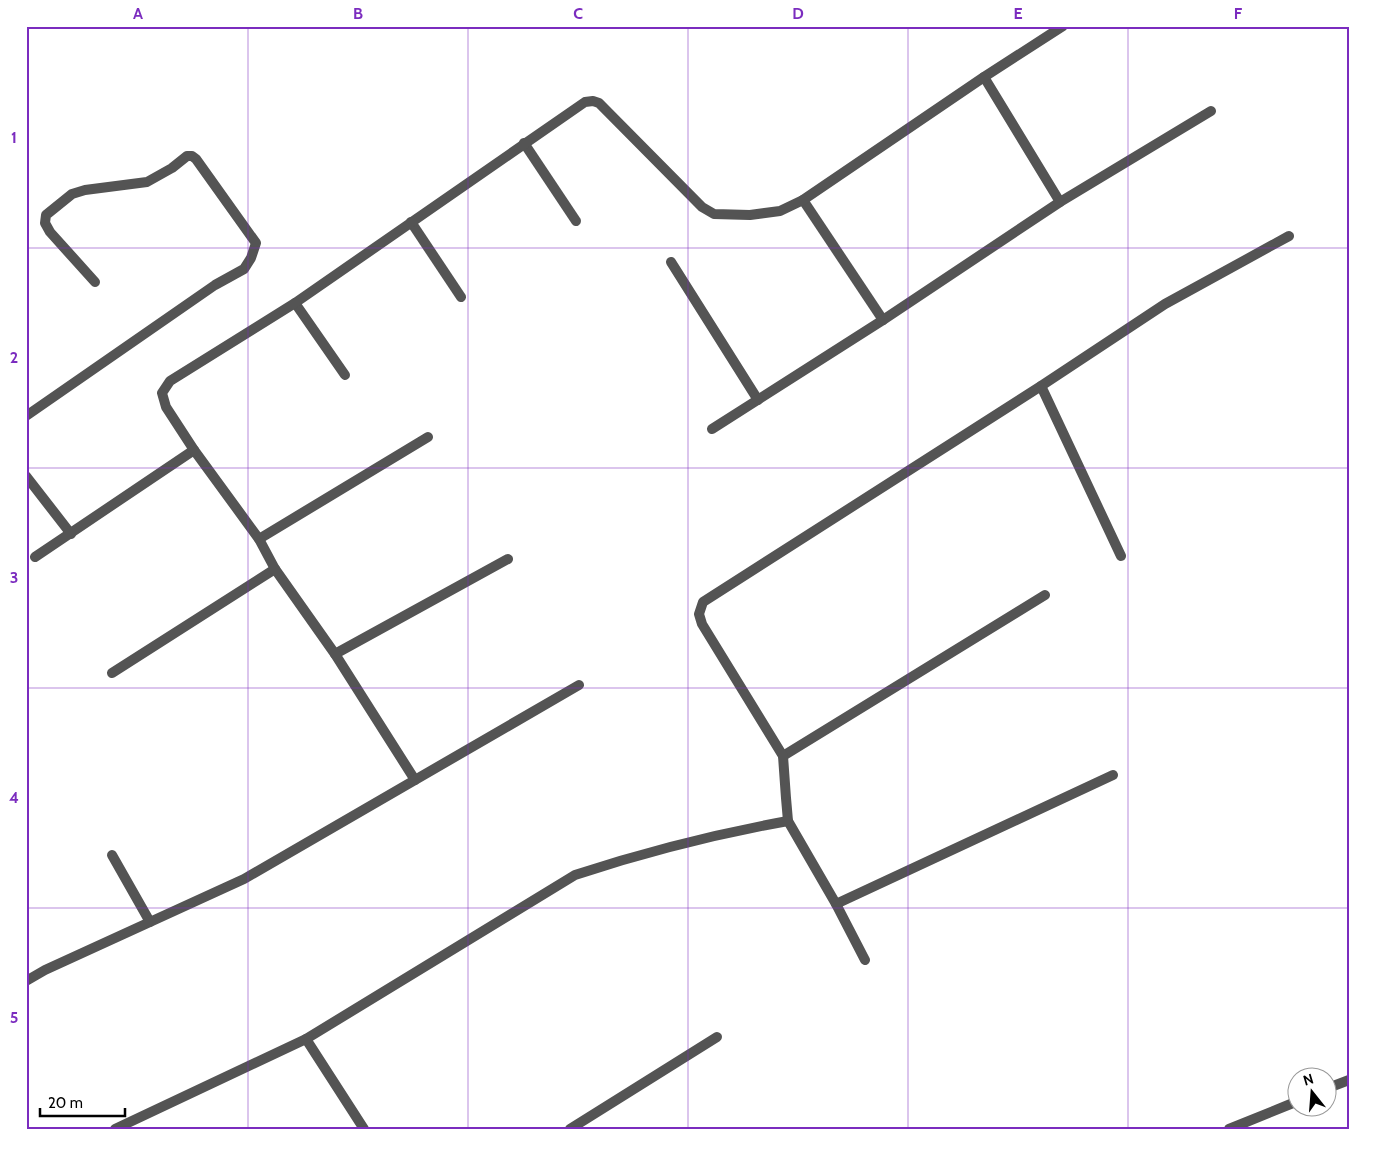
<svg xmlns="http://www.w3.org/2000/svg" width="1375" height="1155" font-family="Cabin,sans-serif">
  <rect width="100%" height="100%" fill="#fff"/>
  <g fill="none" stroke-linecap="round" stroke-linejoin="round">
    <!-- lane -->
    <path stroke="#545454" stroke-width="10" d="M26,416L215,285L244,269L251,258L256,243L196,159L192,156H187L172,168L147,182L85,190L72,194L46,215L45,223L50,232L95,282"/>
    <!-- street -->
    <g stroke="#545454" stroke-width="10">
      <path d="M984,77L1060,202"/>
      <path d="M524,143L576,221"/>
      <path d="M803,200L883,320"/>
      <path d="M411,222L461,297"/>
      <path d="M671,262L758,400"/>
      <path d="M295,303L345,375"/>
      <path d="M1041,386L1121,556"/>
      <path d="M712,429L883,320L1060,202L1211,111"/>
      <path d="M26,476L71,534"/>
      <path d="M259,539L428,437"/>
      <path d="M35,557L194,450"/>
      <path d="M335,654L508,559"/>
      <path d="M112,673L275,569"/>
      <path d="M783,756L1045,595"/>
      <path d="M415,780L335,654L275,569L259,539L194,450L166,407L162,393L170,381L295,303L585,102L593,101L599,103L702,207L714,214L750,215L780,211L803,200L984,77L1063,26"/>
      <path d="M112,855L150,922"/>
      <path d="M836,904L1113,775"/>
      <path d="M865,960L836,904L788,821L786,798L783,756L702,624L699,614L703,602L1041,386L1165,304L1289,236"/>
      <path d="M26,981L45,970L244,879L579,685"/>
      <path d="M306,1039L364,1129"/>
      <path d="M1328,1088L1349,1080"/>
      <path d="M115,1129L306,1039L575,875C645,852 716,834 788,821"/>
      <path d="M570,1129L717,1037"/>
      <path d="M1229,1129L1298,1101"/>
    </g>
  </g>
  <!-- grid -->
  <path fill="none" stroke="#7b2cbf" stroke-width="1" stroke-opacity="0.55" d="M248,26V1129M468,26V1129M688,26V1129M908,26V1129M1128,26V1129M26,248H1349M26,468H1349M26,688H1349M26,908H1349"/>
  <!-- border -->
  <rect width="1375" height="1155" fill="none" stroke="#ffffff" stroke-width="55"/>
  <!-- north arrow -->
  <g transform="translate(1312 1092) rotate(343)"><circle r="24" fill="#ffffff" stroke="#999999"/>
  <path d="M0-4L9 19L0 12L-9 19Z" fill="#000000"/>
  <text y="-8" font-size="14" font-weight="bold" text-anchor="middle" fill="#000000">N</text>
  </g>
  <!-- scale -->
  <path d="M40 1108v8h85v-8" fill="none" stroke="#000000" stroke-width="2.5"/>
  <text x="48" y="1108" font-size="15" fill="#000000" stroke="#ffffff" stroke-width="4" paint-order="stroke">20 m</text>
  <rect x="28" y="28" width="1320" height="1100" fill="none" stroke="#7b2cbf" stroke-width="2"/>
  <g font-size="16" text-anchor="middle" font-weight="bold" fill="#7b2cbf">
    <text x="138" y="19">A</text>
    <text x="358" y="19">B</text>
    <text x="578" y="19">C</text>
    <text x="798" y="19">D</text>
    <text x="1018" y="19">E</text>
    <text x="1238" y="19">F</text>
    <text x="14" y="143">1</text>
    <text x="14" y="363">2</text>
    <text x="14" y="583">3</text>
    <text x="14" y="803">4</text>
    <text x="14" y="1023">5</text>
  </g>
</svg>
